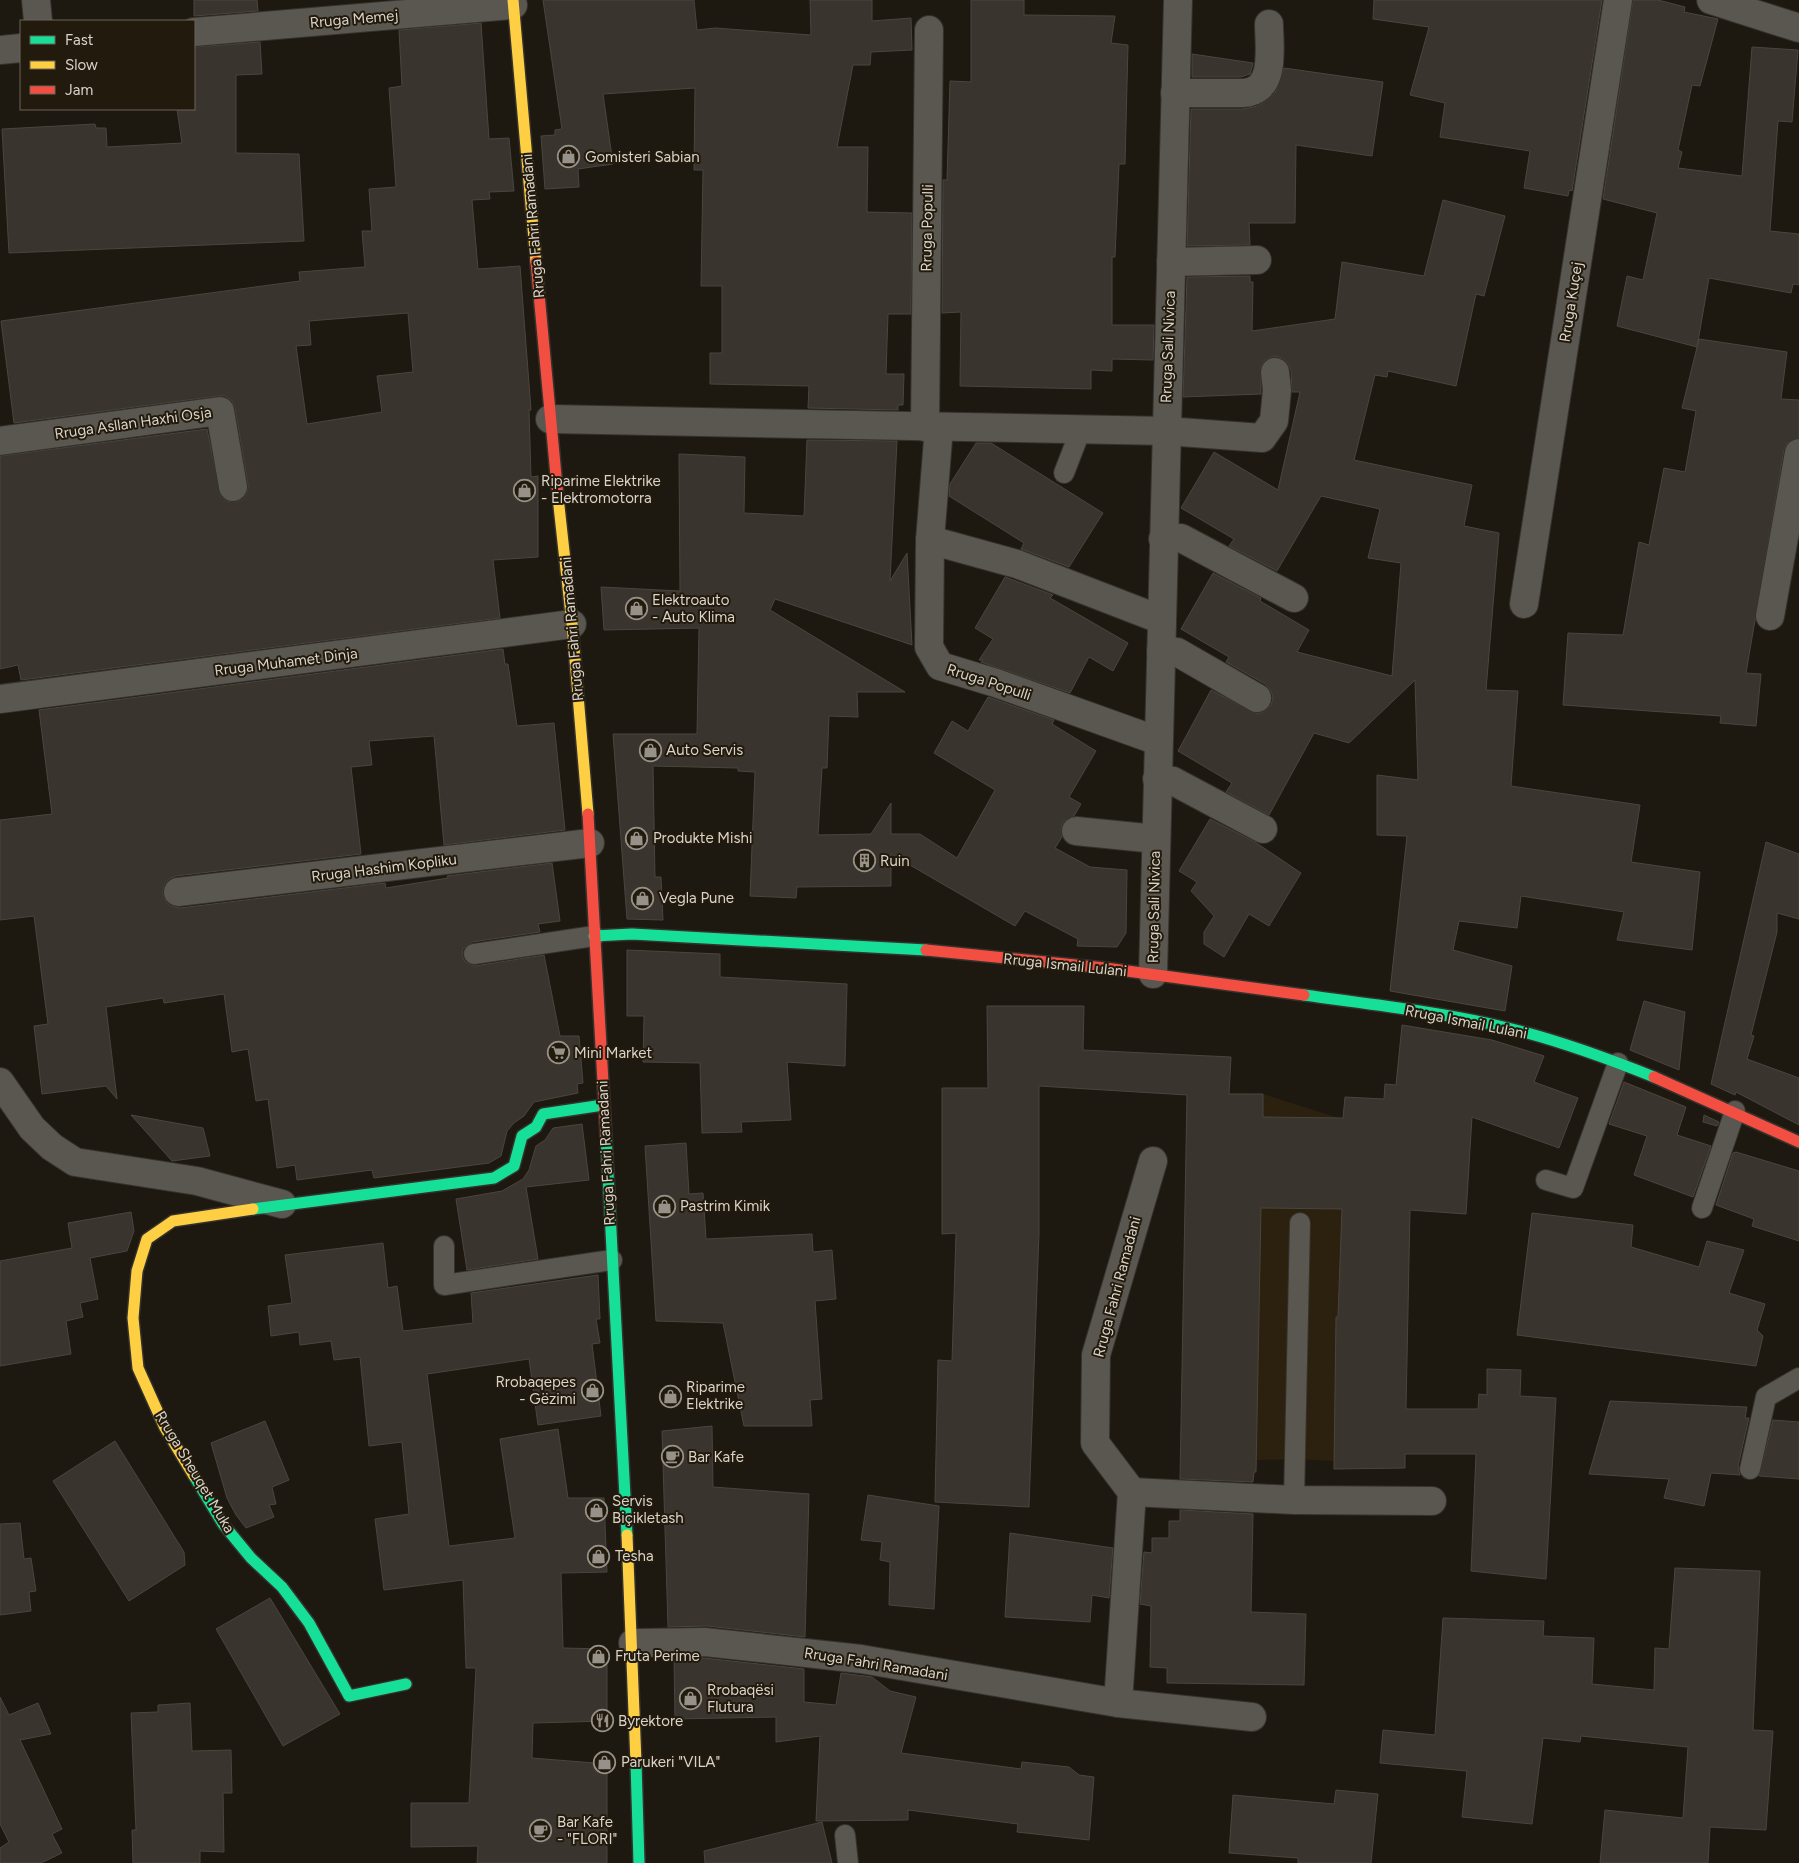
<svg xmlns="http://www.w3.org/2000/svg" width="1799" height="1863" font-family="Figtree,sans-serif">
  <rect width="100%" height="100%" fill="#1d1911"/>
  <!-- built -->
  <path fill="#2b210e" d="M1187,1093L1263,1094L1339,1118L1406,1315L1405,1468L1334,1469L1333,1461L1295,1459L1257,1460L1256,1472L1180,1470Z"/>
  <!-- building -->
  <g fill="#39352e" stroke="#4a453f" fill-rule="evenodd">
    <path d="M194,0H257L258,11L194,16Z"/>
    <path d="M543,0H694L697,30L715,28L811,35L810,0H872V21L911,18L912,50L871,52L870,65H853L837,147H868L867,212L912,213L911,314H888L886,374H904L903,405H898V410L808,408L809,386L710,384V353H722V286H701L703,170H694L695,88L603,94L613,164L578,169L579,187L545,189L541,136L555,135V130L562,129Z"/>
    <path d="M971,0H1024V15L1115,16L1111,43L1128,45L1125,164H1119L1115,257H1112V325H1154L1153,360L1112,359V371L1091,370V389L960,386L961,312L942,313L943,180H947L950,81L971,82Z"/>
    <path d="M1374,0H1602L1572,191L1569,190L1568,196L1524,188L1530,151L1440,137L1445,103L1410,95L1429,27L1373,19Z"/>
    <path d="M1633,0H1658L1685,7L1684,12L1718,19L1700,86L1692,85L1678,150L1682,152L1678,168L1742,176L1752,47L1798,50L1792,122L1778,121L1770,231L1799,234V285L1793,284L1791,293L1709,278L1697,347L1617,326L1627,276L1643,280L1657,213L1603,199Z"/>
    <path d="M481,23L489,139L509,138L514,191L489,192L490,199L472,200L478,269L520,266L531,410H529L531,477L538,476V557L493,560L500,618L21,680L18,665L0,669V456L207,429L221,497L227,501L236,502L243,499L247,493L248,485L235,408L232,401L225,396H218L14,423L1,321L300,281L299,272L365,267L362,231H372L369,189L396,187L389,88L402,86L399,30ZM408,313L413,372L377,376L382,412L307,424L296,346L311,345L309,321Z"/>
    <path d="M260,42L262,74L236,75V153L299,154L304,241L9,253L2,129L95,124L96,128H106L107,147L182,143L177,109H194V47Z"/>
    <path d="M1192,54L1253,63V64L1250,74L1241,77H1192Z"/>
    <path d="M1284,68L1383,82L1372,156L1296,145L1295,223H1249L1250,245L1187,246L1191,109H1243L1258,106L1275,93Z"/>
    <path d="M1443,200L1505,216L1484,296L1476,294L1456,386L1388,371L1387,377L1375,375L1354,460L1472,485L1464,526L1499,533L1486,690L1518,691L1511,786L1640,805L1631,862L1700,872L1692,950L1617,940L1624,912L1521,896L1517,928L1459,921L1453,950L1512,966L1505,1011L1390,991L1407,836L1377,835V775L1418,780L1415,680L1349,743L1314,733L1269,815L1226,792L1232,783L1178,751L1211,690L1257,714L1265,711L1271,705L1273,698L1271,691L1265,684L1226,662L1229,657L1181,629L1213,573L1261,598L1260,601L1309,630L1297,652L1392,676L1401,563L1368,558L1380,509L1321,496L1277,571L1229,546L1234,539L1181,508L1214,452L1278,490L1300,392H1292L1291,370L1287,362L1282,358L1274,356L1265,360L1261,366V394L1183,397L1187,277L1250,276V282H1253L1252,331L1335,319L1342,262L1424,276Z"/>
    <path d="M1699,339L1787,352L1781,399L1799,400V438L1787,443L1784,450L1746,673L1761,674L1756,726L1720,723L1721,716L1563,705L1568,633L1623,635L1639,542L1649,545L1664,468L1685,472L1696,411L1682,408Z"/>
    <path d="M807,440L897,441L890,581L907,553L912,645L775,599L770,610L905,692H857L858,717L829,716L827,768H822L818,835L871,834L891,803V834H920L957,858L995,790L934,753L952,721L968,731L988,697L1054,720L1052,724L1096,751L1069,797L1081,804L1074,816L1063,822L1061,829L1062,837L1055,848L1090,867L1127,870L1126,933L1117,947L1077,946L1078,939L1025,911L1015,926L891,854V886L797,887L796,898L750,896L755,772L738,771V768L653,766L655,877H661L663,920L627,919L613,734H697L699,628L604,630L601,587L680,591L679,454L745,457L744,513L804,516Z"/>
    <path d="M976,443H991L1103,513L1069,567L1021,549L1024,543L949,496L950,484Z"/>
    <path d="M1005,577L1053,595L1050,598L1128,643L1113,671L1089,657L1070,693L981,662L983,660H979L993,639L975,628Z"/>
    <path d="M503,649L505,664H508L517,726L554,723L565,830L444,845L434,736L369,741L372,765L351,767L361,854L176,876L169,879L164,885L163,894L166,902L171,906L180,908L385,883L386,888L448,878L447,876L552,863L560,921L538,924L540,932L472,942L463,949L462,955L465,962L475,966L544,955L560,1036H579L583,1083L577,1084L578,1093L534,1102L524,1116L514,1123L507,1131L501,1156L489,1163L374,1178L372,1170L297,1180L295,1165L277,1168L268,1099L256,1101L248,1049L232,1052L224,994L164,1003L163,998L106,1007L117,1099L106,1086L42,1094L34,1026L48,1024L34,916L0,920V820L52,814L39,710Z"/>
    <path d="M1210,819L1255,842L1301,873L1269,926L1249,914L1224,957L1204,944V932L1214,916L1191,891L1197,882L1179,871Z"/>
    <path d="M1766,842L1799,854V919L1777,913V932L1751,1035L1754,1036L1747,1059L1799,1078V1125L1736,1092L1735,1095L1711,1084Z"/>
    <path d="M627,950L720,954V977L847,984L845,1066L787,1062L791,1120L741,1122L742,1132L702,1133L700,1063L643,1062L644,1016H627Z"/>
    <path d="M1644,1001L1685,1012L1679,1070L1630,1050Z"/>
    <path d="M987,1006H1084L1083,1050L1231,1057L1229,1094H1263V1117L1343,1118L1345,1097L1384,1099L1385,1084L1396,1085L1402,1025L1492,1040L1544,1056L1534,1082L1578,1098L1559,1148L1472,1117L1466,1214L1410,1210L1406,1409H1478L1479,1394L1487,1395V1369L1521,1370L1520,1396L1556,1398L1546,1579L1471,1571L1476,1454H1405V1468L1334,1469L1336,1317H1338L1342,1209L1261,1208L1256,1472H1254L1253,1482L1180,1479L1187,1095L1039,1086V1233L1029,1507L935,1502L938,1360L952,1361L956,1233L942,1234V1088H988Z"/>
    <path d="M1624,1082L1686,1107L1677,1135L1711,1146L1693,1197L1634,1175L1647,1136L1609,1124Z"/>
    <path d="M131,1115L203,1128L210,1156L172,1161Z"/>
    <path d="M1704,1115L1719,1122L1717,1126L1703,1122Z"/>
    <path d="M582,1124L589,1180L526,1187L538,1259L467,1270L456,1199L502,1191L523,1179L529,1170L536,1146L545,1140L553,1128Z"/>
    <path d="M686,1143L689,1194L703,1193L706,1239L812,1234L813,1252L832,1250L836,1299L815,1301L822,1399L810,1400L812,1426H744L723,1323L656,1321L645,1146Z"/>
    <path d="M1736,1152L1799,1171V1241L1752,1226L1754,1219L1716,1205L1733,1153Z"/>
    <path d="M131,1212L134,1231L127,1251L90,1258L98,1299L80,1303L83,1317L66,1321L71,1354L0,1366V1261L72,1248L68,1223Z"/>
    <path d="M1532,1213L1633,1225L1631,1247L1699,1267L1707,1241L1744,1250L1729,1293L1765,1304L1757,1330L1763,1336L1756,1366L1517,1335Z"/>
    <path d="M383,1243L388,1288L397,1286L403,1331L473,1323L471,1293L598,1275L600,1319H596L600,1343L592,1344L601,1416L538,1425L529,1359L427,1374L449,1546L515,1538L500,1439L558,1429L568,1498H604L607,1572L561,1573L563,1648L607,1649V1721L533,1723L532,1758L607,1764V1863H477L478,1846L411,1847V1803H469L476,1668H466L463,1580L384,1590L375,1519L409,1514L402,1442L369,1446L360,1357L334,1360L331,1341L300,1345L299,1332L271,1336L268,1306L292,1303L285,1255Z"/>
    <path d="M1610,1401L1747,1407L1745,1418H1749L1738,1466L1740,1475L1711,1473L1704,1506L1664,1498L1669,1479L1589,1474Z"/>
    <path d="M1773,1420L1799,1422V1479L1759,1476Z"/>
    <path d="M265,1421L289,1480L272,1487L276,1504L269,1505L274,1517L246,1528L236,1515L227,1498L211,1443Z"/>
    <path d="M712,1426L713,1487L809,1494L805,1637L707,1626L668,1627L662,1431Z"/>
    <path d="M115,1441L184,1552L185,1565L129,1601L53,1481Z"/>
    <path d="M868,1495L939,1506L934,1609L889,1605L890,1562L880,1560L882,1542L861,1540Z"/>
    <path d="M1180,1510L1253,1514L1251,1612L1306,1614L1304,1685L1167,1683V1668L1150,1667L1151,1606L1140,1604L1144,1552L1152,1553V1538H1169V1521H1180Z"/>
    <path d="M20,1523L24,1559L31,1558L36,1591L29,1592L31,1611L0,1615V1524Z"/>
    <path d="M1010,1533L1113,1548L1109,1598L1092,1595L1090,1622L1005,1617Z"/>
    <path d="M1675,1568L1760,1571L1753,1730L1773,1731L1766,1830L1710,1827L1708,1863H1600L1605,1810L1683,1818L1688,1747L1581,1736L1580,1742L1543,1738L1532,1824L1462,1817L1467,1771L1380,1763L1383,1730L1435,1735L1443,1618L1544,1621L1543,1636L1594,1638L1592,1684L1654,1690L1655,1648L1669,1649Z"/>
    <path d="M270,1598L340,1714L283,1746L216,1629Z"/>
    <path d="M674,1658H704L804,1669V1702L836,1705L841,1673L872,1677L890,1691L916,1697L901,1753L1021,1769L1022,1762L1069,1767L1079,1775L1094,1777L1089,1840L1017,1832L1018,1824L908,1810V1820L816,1821L820,1736L776,1742V1717L675,1719Z"/>
    <path d="M0,1697L9,1715L38,1703L51,1734L20,1740L62,1829L52,1834L62,1853L41,1863H0V1848L9,1842L0,1824Z"/>
    <path d="M190,1703L192,1751L231,1750L232,1793H223L224,1852L200,1851V1863H133L132,1830H136L131,1713L158,1712V1705Z"/>
    <path d="M1336,1790L1378,1794L1371,1863H1298V1858L1229,1853L1233,1795L1334,1804Z"/>
    <path d="M822,1822L832,1863H705L704,1851Z"/>
  </g>
  <g fill="none" stroke-linecap="round" stroke-linejoin="round">
    <defs>
      <g id="lane">
        <path d="M1064,473L1081,429"/>
        <path d="M474,954L594,936"/>
        <path d="M1546,1180L1573,1188L1618,1063"/>
        <path d="M1702,1208L1735,1111"/>
        <path d="M444,1246V1285L612,1260"/>
        <path d="M1750,1469L1766,1397L1799,1378"/>
        <path d="M1294,1500L1300,1223"/>
        <path d="M845,1835L848,1863"/>
      </g>
      <g id="street">
        <path d="M36,0L38,21"/>
        <path d="M1711,0L1799,28"/>
        <path d="M194,32L513,5"/>
        <path d="M0,50L21,48"/>
        <path d="M1175,93H1243C1277,91 1269,48 1269,24"/>
        <path d="M1171,262L1257,260"/>
        <path d="M550,419L1166,431L1262,438L1274,421L1277,390L1275,372"/>
        <path d="M925,427L929,30"/>
        <path d="M939,427L930,540L929,647L940,666L996,683L1158,741"/>
        <path d="M0,441L220,411L233,487"/>
        <path d="M1163,539L1181,538L1294,598"/>
        <path d="M930,540L1017,564L1162,620"/>
        <path d="M1524,604L1618,0"/>
        <path d="M1770,616L1799,453"/>
        <path d="M1161,651L1177,652L1257,698"/>
        <path d="M0,699L572,624"/>
        <path d="M1157,779L1173,781L1263,829"/>
        <path d="M1076,831L1156,839"/>
        <path d="M178,892L590,843"/>
        <path d="M1153,974L1178,0"/>
        <path d="M0,1082L32,1128L52,1147L75,1162L197,1181L282,1204"/>
        <path d="M1132,1492L1095,1443L1096,1355L1153,1161"/>
        <path d="M633,1643L705,1642L861,1659L1118,1703L1252,1717"/>
        <path d="M1118,1703L1132,1492L1294,1500L1432,1501"/>
      </g>
      <g id="fast">
        <path d="M594,936L632,934L926,950"/>
        <path d="M1304,995C1368,1004 1432,1011 1495,1025C1550,1037 1602,1056 1654,1077"/>
        <path d="M606,1136L627,1535"/>
        <path d="M253,1209L494,1178L514,1166L522,1136L536,1127L543,1114L603,1105"/>
        <path d="M194,1476L223,1524L251,1558L282,1587L309,1623L349,1696L406,1684"/>
        <path d="M636,1763L639,1863"/>
      </g>
      <g id="slow">
        <path d="M513,0L536,262"/>
        <path d="M558,497L572,624L588,814"/>
        <path d="M194,1476L165,1428L138,1368L133,1318L137,1271L147,1239L173,1221L253,1209"/>
        <path d="M627,1535L636,1763"/>
      </g>
      <g id="jam">
        <path d="M536,262L558,497"/>
        <path d="M588,814L606,1136"/>
        <path d="M926,950L1105,968L1304,995"/>
        <path d="M1654,1077L1799,1142"/>
      </g>
    </defs>
    <!-- lane casing -->
    <use href="#lane" stroke="#35322d" stroke-width="22"/>
    <!-- street casing -->
    <use href="#street" stroke="#35322d" stroke-width="30"/>
    <!-- fast casing -->
    <use href="#fast" stroke="#35322d" stroke-width="14"/>
    <!-- slow casing -->
    <use href="#slow" stroke="#35322d" stroke-width="14"/>
    <!-- jam casing -->
    <use href="#jam" stroke="#35322d" stroke-width="14"/>
    <!-- lane -->
    <use href="#lane" stroke="#5a5650" stroke-width="20"/>
    <!-- street -->
    <use href="#street" stroke="#5a5650" stroke-width="28"/>
    <!-- fast -->
    <use href="#fast" stroke="#16e098" stroke-width="11"/>
    <!-- slow -->
    <use href="#slow" stroke="#ffcf43" stroke-width="11"/>
    <!-- jam -->
    <use href="#jam" stroke="#f24e42" stroke-width="11"/>
  </g>
  <!-- icons -->
  <defs>
    <symbol id="shop-ring" viewBox="-11 -11 22 22"><circle r="9.5" fill="#221a0c" stroke="#979289" stroke-width="1.5"/><path d="M-5-2.5h2.3a2.7 3.5 0 0 1 5.4 0H5L5.5 6h-11ZM-1.5-2.5h3a1.5 2.3 0 0 0-3 0Z" fill="#979289"/></symbol>
    <symbol id="building-ring" viewBox="-11 -11 22 22"><circle r="9.5" fill="#221a0c" stroke="#979289" stroke-width="1.5"/><path d="M-4-6H4V6H1V3H-1V6H-4ZM-2.5-4.3h1.7v1.8h-1.7ZM.8-4.3h1.7v1.8H.8ZM-2.5-1h1.7V.8h-1.7ZM.8-1h1.7V.8H.8Z" fill="#979289"/></symbol>
    <symbol id="supermarket-ring" viewBox="-11 -11 22 22"><circle r="9.5" fill="#221a0c" stroke="#979289" stroke-width="1.5"/><path d="M-6-5.5h2.5l.6 2H6L4.5 2H-2.5L-4.4-4H-6ZM-1.5 3.2a1.3 1.3 0 1 0 .1 0ZM3 3.2a1.3 1.3 0 1 0 .1 0Z" fill="#979289"/></symbol>
    <symbol id="cafe-ring" viewBox="-11 -11 22 22"><circle r="9.5" fill="#221a0c" stroke="#979289" stroke-width="1.5"/><path d="M-5.5-4.5H6V0H3Q3 3.5 0 3.5H-2.5Q-5.5 3.5-5.5 0ZM3-3.2v2h1.7v-2ZM-6 4.5H4V6H-6Z" fill="#979289"/></symbol>
    <symbol id="restaurant-ring" viewBox="-11 -11 22 22"><circle r="9.5" fill="#221a0c" stroke="#979289" stroke-width="1.5"/><path d="M-5-6h1v4h1v-4h1v4h1v-4h1v5L-1.5 .5V6h-2V.5L-5-1ZM5-6V6H3V1.5H1.5Q1.5-4 5-6Z" fill="#979289"/></symbol>
  </defs>
  <g fill-rule="evenodd">
    <use href="#shop-ring" x="556" y="144" width="25" height="25"/>
    <use href="#shop-ring" x="512" y="478" width="25" height="25"/>
    <use href="#shop-ring" x="624" y="596" width="25" height="25"/>
    <use href="#shop-ring" x="638" y="738" width="25" height="25"/>
    <use href="#shop-ring" x="624" y="826" width="25" height="25"/>
    <use href="#building-ring" x="852" y="848" width="25" height="25"/>
    <use href="#shop-ring" x="630" y="886" width="25" height="25"/>
    <use href="#supermarket-ring" x="546" y="1040" width="25" height="25"/>
    <use href="#shop-ring" x="652" y="1194" width="25" height="25"/>
    <use href="#shop-ring" x="580" y="1378" width="25" height="25"/>
    <use href="#shop-ring" x="658" y="1384" width="25" height="25"/>
    <use href="#cafe-ring" x="660" y="1444" width="25" height="25"/>
    <use href="#shop-ring" x="584" y="1498" width="25" height="25"/>
    <use href="#shop-ring" x="586" y="1544" width="25" height="25"/>
    <use href="#shop-ring" x="586" y="1644" width="25" height="25"/>
    <use href="#shop-ring" x="678" y="1686" width="25" height="25"/>
    <use href="#restaurant-ring" x="590" y="1708" width="25" height="25"/>
    <use href="#shop-ring" x="592" y="1750" width="25" height="25"/>
    <use href="#cafe-ring" x="528" y="1818" width="25" height="25"/>
  </g>
  <g text-anchor="middle" dominant-baseline="central" stroke-width="4" stroke-linejoin="round" paint-order="stroke">
    <!-- street labels -->
    <g font-size="15" fill="#d9d3ca" stroke="#221a0c">
      <text transform="translate(354 19) rotate(-5)">Rruga Memej</text>
      <text transform="translate(533 226) rotate(-95)">Rruga Fahri Ramadani</text>
      <text transform="translate(927 228) rotate(-89)">Rruga Populli</text>
      <text transform="translate(1571 302) rotate(-81)">Rruga Kuçej</text>
      <text transform="translate(1168 347) rotate(-88)">Rruga Sali Nivica</text>
      <text transform="translate(133 423) rotate(-8)">Rruga Asllan Haxhi Osja</text>
      <text transform="translate(572 629) rotate(-95)">Rruga Fahri Ramadani</text>
      <text transform="translate(286 662) rotate(-7)">Rruga Muhamet Dinja</text>
      <text transform="translate(989 682) rotate(18)">Rruga Populli</text>
      <text transform="translate(384 868) rotate(-7)">Rruga Hashim Kopliku</text>
      <text transform="translate(1154 907) rotate(-89)">Rruga Sali Nivica</text>
      <text transform="translate(1065 965) rotate(6)">Rruga Ismail Lulani</text>
      <text transform="translate(1466 1022) rotate(11)">Rruga Ismail Lulani</text>
      <text transform="translate(606 1153) rotate(-93)">Rruga Fahri Ramadani</text>
      <text transform="translate(1117 1287) rotate(-75)">Rruga Fahri Ramadani</text>
      <text transform="translate(195 1472) rotate(59)">Rruga Sheuqet Muka</text>
      <text transform="translate(876 1664) rotate(9)">Rruga Fahri Ramadani</text>
    </g>
    <!-- poi labels -->
    <g font-size="15" fill="#d9d3ca" stroke="#221a0c" text-anchor="start">
      <text x="585" y="157">Gomisteri Sabian</text>
      <text x="541" y="481">Riparime Elektrike<tspan x="541" dy="17">- Elektromotorra</tspan></text>
      <text x="652" y="600">Elektroauto<tspan x="652" dy="17">- Auto Klima</tspan></text>
      <text x="666" y="750">Auto Servis</text>
      <text x="653" y="838">Produkte Mishi</text>
      <text x="880" y="861">Ruin</text>
      <text x="659" y="898">Vegla Pune</text>
      <text x="574" y="1053">Mini Market</text>
      <text x="680" y="1206">Pastrim Kimik</text>
      <text x="576" y="1382" text-anchor="end">Rrobaqepes<tspan x="576" dy="17">- Gëzimi</tspan></text>
      <text x="686" y="1387">Riparime<tspan x="686" dy="17">Elektrike</tspan></text>
      <text x="688" y="1457">Bar Kafe</text>
      <text x="612" y="1501">Servis<tspan x="612" dy="17">Biçikletash</tspan></text>
      <text x="615" y="1556">Tesha</text>
      <text x="615" y="1656">Fruta Perime</text>
      <text x="707" y="1690">Rrobaqësi<tspan x="707" dy="17">Flutura</tspan></text>
      <text x="618" y="1721">Byrektore</text>
      <text x="621" y="1762">Parukeri "VILA"</text>
      <text x="557" y="1822">Bar Kafe<tspan x="557" dy="17">- "FLORI"</tspan></text>
    </g>
  </g>
  <!-- legend -->
  <rect x="20" y="20" width="175" height="90" fill="#221a0c" stroke="#6b6458"/>
  <rect x="30" y="36" width="25" height="8" fill="#16e098" stroke="#6b6458"/>
  <text x="65" y="45" font-size="15" fill="#d9d3ca">Fast</text>
  <rect x="30" y="61" width="25" height="8" fill="#ffcf43" stroke="#6b6458"/>
  <text x="65" y="70" font-size="15" fill="#d9d3ca">Slow</text>
  <rect x="30" y="86" width="25" height="8" fill="#f24e42" stroke="#6b6458"/>
  <text x="65" y="95" font-size="15" fill="#d9d3ca">Jam</text>
</svg>
